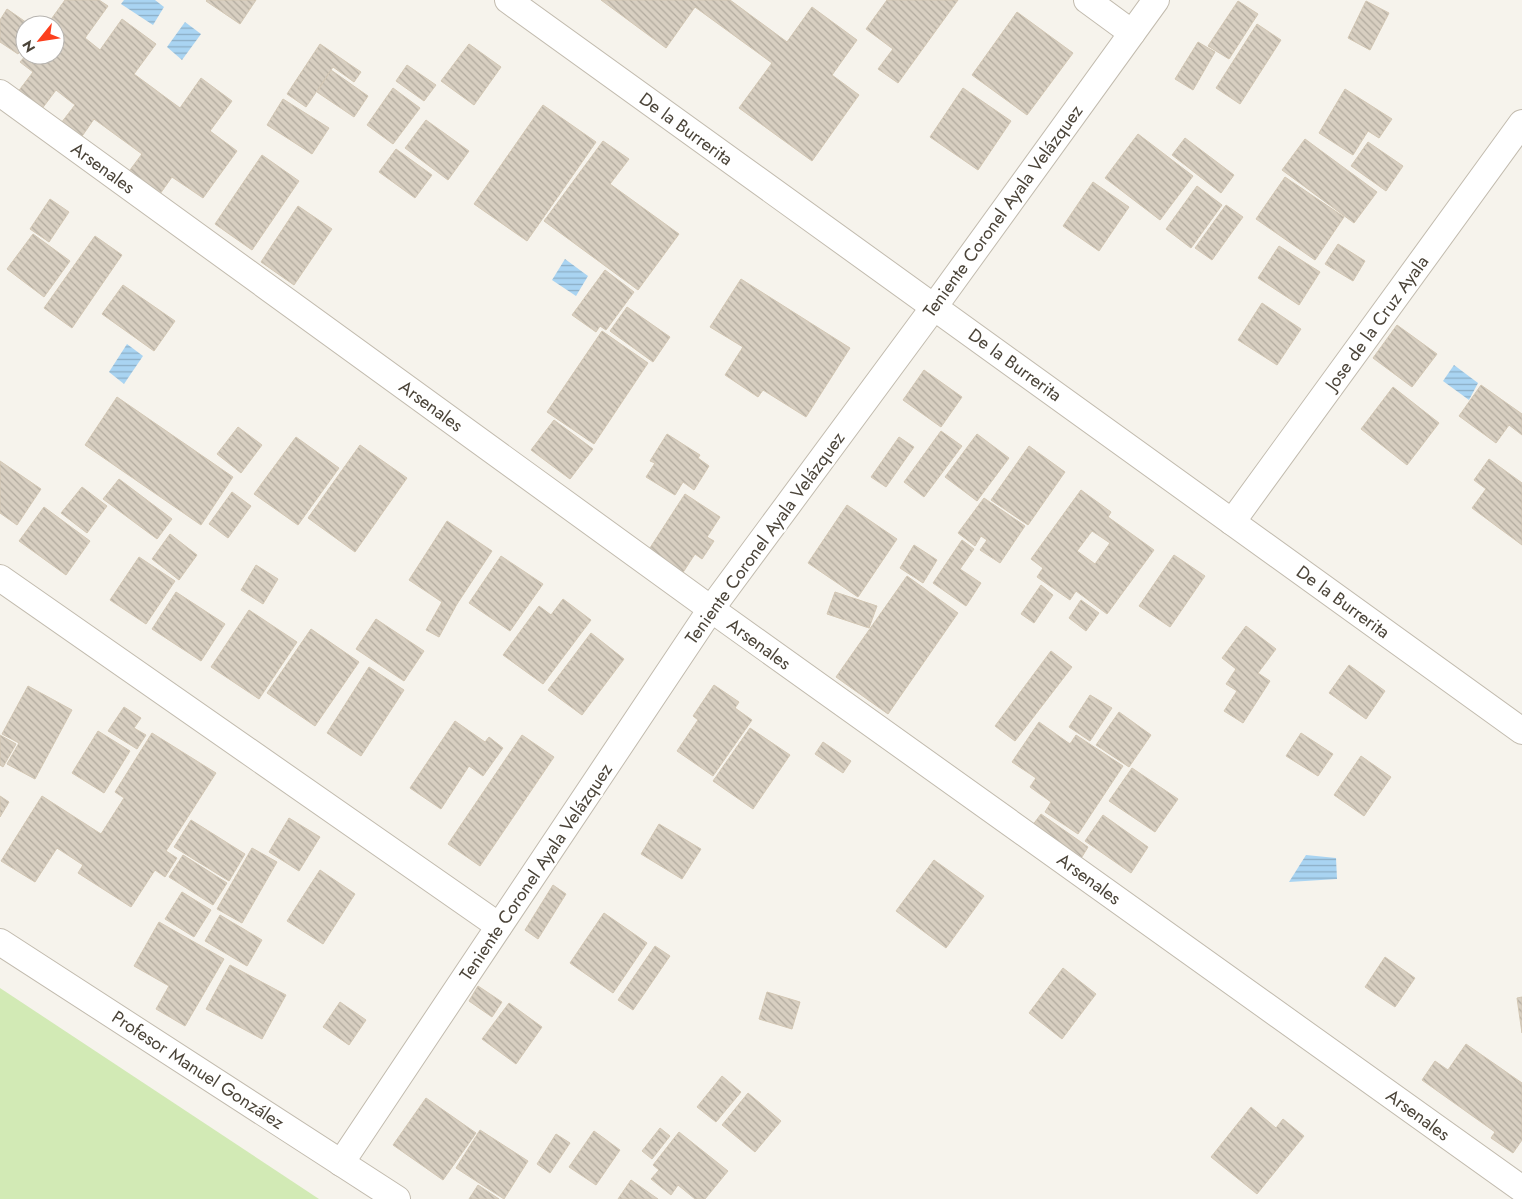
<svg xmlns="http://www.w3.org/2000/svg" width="1522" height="1199" font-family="Jost,sans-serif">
  <defs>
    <pattern id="water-rules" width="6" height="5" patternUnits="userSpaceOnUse" patternTransform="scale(1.25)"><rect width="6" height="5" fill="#a9d4f2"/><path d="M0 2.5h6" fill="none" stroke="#8caec5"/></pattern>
    <pattern id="building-back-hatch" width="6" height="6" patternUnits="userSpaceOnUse" patternTransform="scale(1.25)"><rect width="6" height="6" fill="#d8cfc1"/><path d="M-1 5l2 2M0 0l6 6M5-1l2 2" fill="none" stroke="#b1aa9e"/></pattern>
  </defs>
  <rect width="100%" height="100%" fill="#f6f3ec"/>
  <!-- pitch -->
  <path fill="#d2eab5" d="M0,988L319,1199H0Z"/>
  <!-- water -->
  <g fill="url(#water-rules)">
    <path d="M124,0H155L164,7L153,25L121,4Z"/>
    <path d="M185,22L201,34L182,60L167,47Z"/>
    <path d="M565,259L588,276L576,296L552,280Z"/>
    <path d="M127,344L143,356L124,384L109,372Z"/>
    <path d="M1454,365L1478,383L1469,400L1443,381Z"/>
    <path d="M1306,855L1336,858L1337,879L1289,882Z"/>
  </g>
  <!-- building -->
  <g fill="url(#building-back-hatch)" stroke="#d3c7b4" fill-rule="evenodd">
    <path d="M65,0H99L108,6L85,38L100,50L122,19L156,44L134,74L180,108L201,78L232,101L210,131L237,151L203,198L172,177L155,201L124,178L142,154L94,119L78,142L58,127L75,105L56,90L38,114L14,97L33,72L20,62L26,55H55V25H47Z"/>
    <path d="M207,0H256L240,24L206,1Z"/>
    <path d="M601,0H730L787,42L812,7L857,40L832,75L859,95L812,161L739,108L772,63L695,7L666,48Z"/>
    <path d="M887,0H958L898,83L878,69L893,49L866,29Z"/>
    <path d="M1238,1L1258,14L1229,59L1208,46Z"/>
    <path d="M1366,1L1389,13L1370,50L1348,38Z"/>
    <path d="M7,9L30,25H25V44L18,54L0,42V20Z"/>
    <path d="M1017,12L1073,53L1027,115L972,75Z"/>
    <path d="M1257,24L1281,40L1240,104L1216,88Z"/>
    <path d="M1198,42L1215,52L1193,90L1175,79Z"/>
    <path d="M320,44L361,72L354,82L333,67L306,107L287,94Z"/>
    <path d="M469,44L501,67L474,105L441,81Z"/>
    <path d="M407,65L436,85L424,101L396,81Z"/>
    <path d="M331,70L368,96L354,117L317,92Z"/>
    <path d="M393,88L420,108L393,144L367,125Z"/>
    <path d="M963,88L1011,121L978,170L930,137Z"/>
    <path d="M1345,89L1392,119L1379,138L1368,131L1353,155L1319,133Z"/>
    <path d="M283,99L329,128L312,154L267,125Z"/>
    <path d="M543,105L596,142L527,241L474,204Z"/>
    <path d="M426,120L469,151L448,180L405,148Z"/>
    <path d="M1138,134L1193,176L1160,220L1105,178Z"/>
    <path d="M1185,138L1234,175L1221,193L1172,155Z"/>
    <path d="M1305,139L1377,192L1354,223L1282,170Z"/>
    <path d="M603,141L629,159L610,184L679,234L638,290L544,221Z"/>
    <path d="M1368,142L1403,166L1386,191L1351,166Z"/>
    <path d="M396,149L432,175L415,198L379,172Z"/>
    <path d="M262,155L299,181L252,250L215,224Z"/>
    <path d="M1285,177L1344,217L1315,260L1256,219Z"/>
    <path d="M1093,182L1129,207L1099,251L1063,226Z"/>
    <path d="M1197,186L1222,205L1191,248L1166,229Z"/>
    <path d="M50,199L69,212L49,242L30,229Z"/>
    <path d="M1226,205L1243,217L1212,260L1195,248Z"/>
    <path d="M298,206L332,229L294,285L261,262Z"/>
    <path d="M33,234L70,261L44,297L7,269Z"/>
    <path d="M95,236L122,255L72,328L44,308Z"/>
    <path d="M1338,244L1365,261L1353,281L1325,264Z"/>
    <path d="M1279,246L1320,272L1299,305L1258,278Z"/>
    <path d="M605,270L634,292L606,330L600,326L596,332L572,315Z"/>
    <path d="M741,279L850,348L806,417L763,390L758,397L725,375L743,347L710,327Z"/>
    <path d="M123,285L175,321L154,351L102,314Z"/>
    <path d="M1262,303L1301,329L1277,365L1238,340Z"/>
    <path d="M627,307L670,337L653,362L610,331Z"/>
    <path d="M1397,325L1437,354L1412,387L1373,358Z"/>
    <path d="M602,331L648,363L594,444L547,412Z"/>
    <path d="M924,370L962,397L941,427L903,400Z"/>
    <path d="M1481,385L1522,414V435L1509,425L1496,443L1459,416Z"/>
    <path d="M1393,387L1439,423L1407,465L1361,429Z"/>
    <path d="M117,397L233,477L201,525L85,445Z"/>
    <path d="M554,420L593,449L570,479L531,450Z"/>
    <path d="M238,427L262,445L241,473L217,454Z"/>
    <path d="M941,431L962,446L924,497L904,482Z"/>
    <path d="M667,434L700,455L698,458L709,466L694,490L683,482L675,495L646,477L655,463L650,461Z"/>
    <path d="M977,434L1009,458L977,501L945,477Z"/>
    <path d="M296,437L339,468L298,525L254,494Z"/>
    <path d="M899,437L914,447L886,487L871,477Z"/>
    <path d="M360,445L407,478L355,552L308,518Z"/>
    <path d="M1029,446L1065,472L1028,525L991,500Z"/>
    <path d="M1489,459L1522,483V545L1472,508L1486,489L1474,480Z"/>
    <path d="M0,461L41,489L17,525L0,513Z"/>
    <path d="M119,479L172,519L157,539L103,499Z"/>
    <path d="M82,487L107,506L87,533L61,513Z"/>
    <path d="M1081,490L1111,512L1108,517L1154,550L1107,614L1076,591L1070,600L1037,577L1043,568L1031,559ZM1092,531L1110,543L1095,564L1077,551Z"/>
    <path d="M232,492L251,506L228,538L209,524Z"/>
    <path d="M685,494L720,517L707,537L714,541L702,559L695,554L682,574L648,551Z"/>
    <path d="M984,498L1025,526L1000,563L980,550L987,540L981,536L975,546L958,533Z"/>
    <path d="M847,505L897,539L858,597L808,563Z"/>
    <path d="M44,507L90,541L66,575L19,541Z"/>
    <path d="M447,521L492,551L457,604L439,637L426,630L442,602L409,580Z"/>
    <path d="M170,534L197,555L179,580L152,559Z"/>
    <path d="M962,540L974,549L960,569L981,583L966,606L933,583Z"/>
    <path d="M914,545L937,560L923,583L900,568Z"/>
    <path d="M1174,555L1205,576L1170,627L1139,606Z"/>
    <path d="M501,556L543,584L510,631L469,603Z"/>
    <path d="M139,557L175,581L146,624L110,600Z"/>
    <path d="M256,565L278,579L263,604L241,590Z"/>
    <path d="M907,576L958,613L888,714L836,677Z"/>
    <path d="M1041,585L1053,595L1034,623L1021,614Z"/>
    <path d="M176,592L225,624L201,661L152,629Z"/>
    <path d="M835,592L877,606L869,628L827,614Z"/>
    <path d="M563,599L591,620L543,684L503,655L539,606L551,615Z"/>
    <path d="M1081,600L1099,613L1086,631L1069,618Z"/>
    <path d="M249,610L297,642L259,699L211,667Z"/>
    <path d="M376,619L424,651L404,681L356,649Z"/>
    <path d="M1246,626L1276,649L1258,673L1270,681L1243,723L1224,711L1237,691L1226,684L1236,669L1222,658Z"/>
    <path d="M311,629L359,662L315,726L267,693Z"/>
    <path d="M591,633L624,659L582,715L548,690Z"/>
    <path d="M1051,651L1072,667L1015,741L995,726Z"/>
    <path d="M1349,665L1385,691L1366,719L1329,693Z"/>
    <path d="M369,667L404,690L361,756L327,733Z"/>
    <path d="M714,685L739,702L735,708L752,720L713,776L677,751L698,720L693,716Z"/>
    <path d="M28,686L72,710L35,779L7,764L19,743L2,734Z"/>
    <path d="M1090,695L1112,708L1090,741L1069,727Z"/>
    <path d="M124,707L141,718L134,728L146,735L137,749L108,731Z"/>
    <path d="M1119,712L1151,735L1129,767L1096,745Z"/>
    <path d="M455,721L485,742L489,737L503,748L483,776L469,766L441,809L410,788Z"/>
    <path d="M1039,722L1070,744L1076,735L1123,766L1078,834L1045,812L1051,802L1030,787L1036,778L1012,762Z"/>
    <path d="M750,728L790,755L753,809L713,781Z"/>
    <path d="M98,731L130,751L104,793L72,773Z"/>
    <path d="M152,733L216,773L166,851L177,858L165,877L155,870L131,907L78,873L83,865L57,848L35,882L1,861L42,796L101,834L124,798L115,792Z"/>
    <path d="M1301,733L1333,754L1318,776L1286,756Z"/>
    <path d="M0,735L16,744L3,767L0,765Z"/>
    <path d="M522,735L554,757L480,866L448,844Z"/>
    <path d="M823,742L851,761L843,773L815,754Z"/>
    <path d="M1361,756L1391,777L1364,816L1334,795Z"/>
    <path d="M1132,768L1178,799L1155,832L1109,801Z"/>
    <path d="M0,796L9,802L0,817Z"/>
    <path d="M1041,814L1088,847L1077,865L1029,830Z"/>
    <path d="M1103,815L1148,847L1131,873L1085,841Z"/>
    <path d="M289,818L320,837L299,871L269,852Z"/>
    <path d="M191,820L245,854L229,881L174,847Z"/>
    <path d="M659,824L701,849L682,879L641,854Z"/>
    <path d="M252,848L277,862L242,923L217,909Z"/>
    <path d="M183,855L227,883L213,905L169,877Z"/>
    <path d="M934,860L984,896L946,948L896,911Z"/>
    <path d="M320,870L355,894L323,944L287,921Z"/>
    <path d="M553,885L566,894L538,939L525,930Z"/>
    <path d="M182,892L211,910L194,937L165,919Z"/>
    <path d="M604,913L647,943L613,993L570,963Z"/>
    <path d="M220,915L262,940L247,966L205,941Z"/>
    <path d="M159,922L224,959L185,1026L156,1009L169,986L134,966Z"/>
    <path d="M655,946L670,956L633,1010L618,1000Z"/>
    <path d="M1385,957L1415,978L1395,1007L1365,987Z"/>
    <path d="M230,965L286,995L262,1039L206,1009Z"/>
    <path d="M1063,968L1096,994L1062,1039L1029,1013Z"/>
    <path d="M478,986L502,1002L492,1017L469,1001Z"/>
    <path d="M767,992L800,1002L792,1029L759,1019Z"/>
    <path d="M1522,997V1033L1517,998Z"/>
    <path d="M340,1002L366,1020L349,1045L323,1027Z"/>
    <path d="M509,1003L542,1027L516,1064L482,1039Z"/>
    <path d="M1466,1044L1522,1083V1140L1513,1153L1491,1138L1495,1132L1422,1080L1435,1061L1448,1070Z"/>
    <path d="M722,1076L741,1092L716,1122L697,1107Z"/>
    <path d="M748,1093L781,1121L755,1152L722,1125Z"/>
    <path d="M426,1098L476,1133L443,1180L393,1145Z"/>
    <path d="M1251,1107L1276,1128L1283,1119L1304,1136L1257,1194L1211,1157Z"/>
    <path d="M660,1128L670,1136L652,1159L642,1151Z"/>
    <path d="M480,1130L528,1161L504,1199L456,1168Z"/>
    <path d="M594,1131L620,1150L596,1185L569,1167Z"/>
    <path d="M679,1132L728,1171L705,1199H695L678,1185L671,1195L651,1179L659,1170L653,1165Z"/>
    <path d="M556,1134L570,1143L550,1173L537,1164Z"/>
    <path d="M631,1180L658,1199H618Z"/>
    <path d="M478,1185L499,1199H469Z"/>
  </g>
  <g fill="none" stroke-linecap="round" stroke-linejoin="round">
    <defs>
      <g id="minor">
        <path d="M508,0L1522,731"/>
        <path d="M1087,0L1132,33"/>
        <path d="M0,93L711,609L1522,1189"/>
        <path d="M1232,522L1522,123"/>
        <path d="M0,578L499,926"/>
        <path d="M0,942L397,1199"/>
        <path d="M341,1163L711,609L934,307L1156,0"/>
      </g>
    </defs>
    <!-- minor casing -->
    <use href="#minor" stroke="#c2bbae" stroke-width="28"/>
    <!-- minor -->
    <use href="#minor" stroke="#fff" stroke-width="26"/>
  </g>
  <g text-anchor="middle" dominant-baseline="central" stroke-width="5" stroke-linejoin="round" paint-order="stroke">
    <!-- street labels -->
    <g font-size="18" fill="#4b4439" stroke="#fff">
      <text transform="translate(686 129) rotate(36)">De la Burrerita</text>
      <text transform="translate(103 168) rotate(36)">Arsenales</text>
      <text transform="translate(1003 211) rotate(-54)">Teniente Coronel Ayala Velázquez</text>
      <text transform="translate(1377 323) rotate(-54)">Jose de la Cruz Ayala</text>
      <text transform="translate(1015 365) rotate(36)">De la Burrerita</text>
      <text transform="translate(431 406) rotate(36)">Arsenales</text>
      <text transform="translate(765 538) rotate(-54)">Teniente Coronel Ayala Velázquez</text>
      <text transform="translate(1343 602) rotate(36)">De la Burrerita</text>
      <text transform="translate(759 644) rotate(36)">Arsenales</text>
      <text transform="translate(536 872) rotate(-56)">Teniente Coronel Ayala Velázquez</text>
      <text transform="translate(1089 879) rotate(36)">Arsenales</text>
      <text transform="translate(198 1070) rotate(33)">Profesor Manuel González</text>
      <text transform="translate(1418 1115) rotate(36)">Arsenales</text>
    </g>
  </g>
  <!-- north arrow -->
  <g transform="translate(40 40) rotate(240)"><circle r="24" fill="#ffffff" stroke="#b7b4b0"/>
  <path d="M0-4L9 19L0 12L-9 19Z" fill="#fc3f1d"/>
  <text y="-8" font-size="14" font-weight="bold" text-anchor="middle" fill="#4b4439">N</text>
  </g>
</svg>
